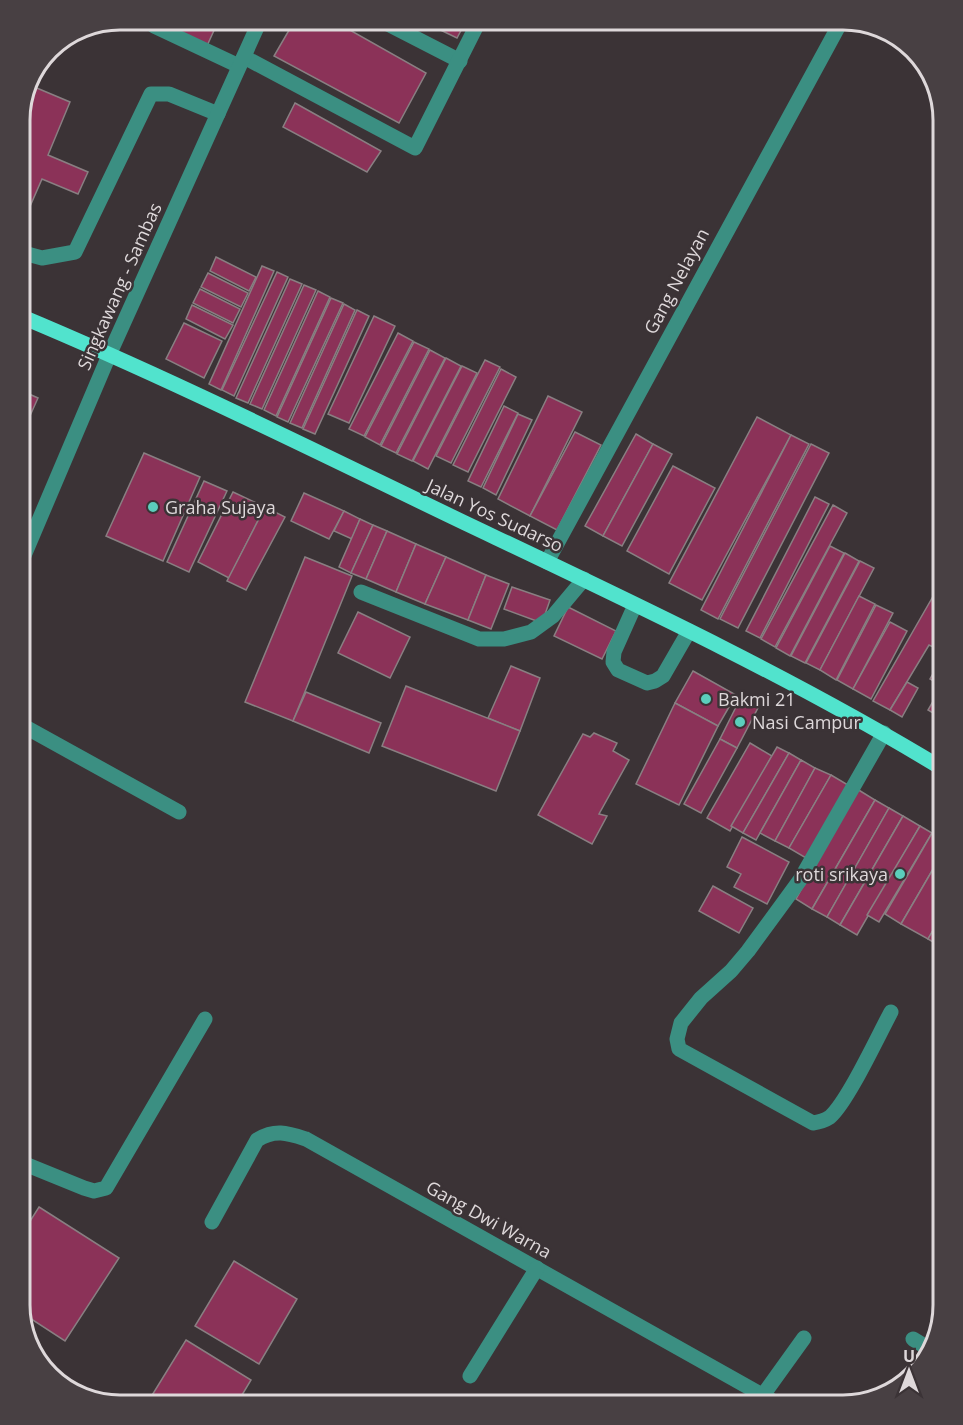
<svg xmlns="http://www.w3.org/2000/svg" width="963" height="1425" font-family="'Open Sans',sans-serif">
  <rect width="100%" height="100%" fill="#3b3336"/>
  <!-- building -->
  <g fill="#8b3258" stroke="#897f82" stroke-width="1.5">
    <path d="M465,23L457,38L428,24Z"/>
    <path d="M292,25H341L426,73L399,123L274,56Z"/>
    <path d="M161,26H216L206,48Z"/>
    <path d="M32,86L70,102L48,155L88,172L78,194L42,179L24,220L20,221V114Z"/>
    <path d="M295,103L381,151L367,172L283,127Z"/>
    <path d="M216,257L256,277L249,291L210,271Z"/>
    <path d="M262,266L274,271L221,390L209,384Z"/>
    <path d="M277,272L288,277L234,396L222,390Z"/>
    <path d="M208,273L248,293L241,307L201,287Z"/>
    <path d="M290,279L302,284L248,403L236,398Z"/>
    <path d="M304,285L316,290L262,409L250,404Z"/>
    <path d="M200,289L240,309L233,323L193,303Z"/>
    <path d="M318,291L330,297L276,416L264,410Z"/>
    <path d="M331,298L343,303L288,422L277,417Z"/>
    <path d="M344,304L355,310L302,428L290,423Z"/>
    <path d="M192,305L233,325L225,339L186,319Z"/>
    <path d="M357,310L369,316L315,434L303,429Z"/>
    <path d="M374,316L395,326L349,423L328,414Z"/>
    <path d="M184,323L222,341L204,378L166,359Z"/>
    <path d="M398,333L413,341L364,436L349,429Z"/>
    <path d="M414,342L429,349L380,445L365,437Z"/>
    <path d="M430,350L445,358L396,453L381,446Z"/>
    <path d="M446,358L461,366L412,461L397,454Z"/>
    <path d="M485,360L500,367L451,463L436,456Z"/>
    <path d="M462,366L477,373L428,469L413,461Z"/>
    <path d="M501,369L516,377L468,472L453,465Z"/>
    <path d="M20,390L38,398L20,438Z"/>
    <path d="M548,396L582,412L530,516L498,499Z"/>
    <path d="M504,406L518,413L481,487L468,481Z"/>
    <path d="M518,414L532,420L496,495L483,488Z"/>
    <path d="M757,417L791,435L702,600L669,583Z"/>
    <path d="M575,432L601,445L557,530L530,516Z"/>
    <path d="M636,434L653,444L603,536L585,526Z"/>
    <path d="M791,435L809,444L718,619L701,610Z"/>
    <path d="M653,444L672,454L622,546L603,536Z"/>
    <path d="M811,444L829,453L738,628L720,619Z"/>
    <path d="M144,453L200,477L163,561L106,536Z"/>
    <path d="M673,466L715,488L669,574L627,551Z"/>
    <path d="M204,481L227,491L189,572L167,562Z"/>
    <path d="M233,492L265,507L229,578L198,562Z"/>
    <path d="M304,493L344,511L329,539L291,521Z"/>
    <path d="M815,497L829,504L760,638L746,631Z"/>
    <path d="M833,505L847,513L775,647L761,639Z"/>
    <path d="M265,507L285,517L246,590L227,581Z"/>
    <path d="M344,511L360,519L352,539L334,531Z"/>
    <path d="M360,519L373,525L351,573L339,567Z"/>
    <path d="M373,525L387,531L366,579L351,573Z"/>
    <path d="M387,531L416,544L396,592L366,579Z"/>
    <path d="M416,544L446,557L425,604L396,592Z"/>
    <path d="M830,546L844,553L790,656L776,648Z"/>
    <path d="M845,553L859,561L805,663L791,656Z"/>
    <path d="M305,557L352,576L293,721L245,702Z"/>
    <path d="M446,557L486,575L468,620L425,604Z"/>
    <path d="M860,561L874,568L820,670L806,663Z"/>
    <path d="M486,575L509,584L491,629L468,620Z"/>
    <path d="M943,579V647L942,651L929,645L890,710L873,701Z"/>
    <path d="M512,587L550,600L542,623L504,609Z"/>
    <path d="M859,596L875,604L836,680L820,670Z"/>
    <path d="M876,605L893,613L853,689L837,680Z"/>
    <path d="M568,607L616,631L602,659L554,636Z"/>
    <path d="M358,612L410,637L390,678L338,653Z"/>
    <path d="M890,622L907,631L871,699L853,689Z"/>
    <path d="M943,656V719L928,710L942,686L930,679Z"/>
    <path d="M511,666L540,678L520,731L488,718Z"/>
    <path d="M693,671L736,695L718,726L675,703Z"/>
    <path d="M907,682L918,688L902,717L890,710Z"/>
    <path d="M406,686L520,731L496,791L382,746Z"/>
    <path d="M306,692L381,723L369,753L293,721Z"/>
    <path d="M742,695L760,704L737,748L720,739Z"/>
    <path d="M675,703L718,726L679,805L636,784Z"/>
    <path d="M594,733L617,743L613,751L629,760L599,814L607,816L592,844L538,815L583,734L590,737Z"/>
    <path d="M720,739L737,748L701,813L684,804Z"/>
    <path d="M750,743L772,756L730,831L707,818Z"/>
    <path d="M777,747L789,753L743,833L731,826Z"/>
    <path d="M789,753L801,760L756,840L743,833Z"/>
    <path d="M801,760L815,768L775,841L760,833Z"/>
    <path d="M815,768L831,775L789,848L775,841Z"/>
    <path d="M831,775L848,785L806,858L789,848Z"/>
    <path d="M857,789L875,800L812,909L796,899Z"/>
    <path d="M875,800L889,808L827,917L812,909Z"/>
    <path d="M889,808L903,816L840,925L827,917Z"/>
    <path d="M903,816L920,826L857,935L840,925Z"/>
    <path d="M920,826L932,833L879,922L867,915Z"/>
    <path d="M932,833L943,840V852L901,924L885,914Z"/>
    <path d="M742,837L789,862L767,904L734,887L741,874L727,867Z"/>
    <path d="M943,852V913L928,939L901,924Z"/>
    <path d="M713,886L753,908L739,933L699,911Z"/>
    <path d="M943,913V948L928,939Z"/>
    <path d="M39,1207L119,1258L65,1341L22,1313L20,1305V1237Z"/>
    <path d="M234,1261L297,1299L259,1364L195,1326Z"/>
    <path d="M186,1340L251,1380L236,1405H146Z"/>
  </g>
  <g fill="none" stroke-linecap="round" stroke-linejoin="round">
    <!-- minor -->
    <g stroke="#3b8f82" stroke-width="15">
      <path d="M388,24L460,61"/>
      <path d="M154,26L239,66"/>
      <path d="M879,30L905,43"/>
      <path d="M244,57L415,148L478,23"/>
      <path d="M20,252L42,258L75,252L151,94H169L218,114"/>
      <path d="M547,562L842,20"/>
      <path d="M20,565L110,353L258,25"/>
      <path d="M361,592L479,639H504L531,632L553,616L584,579"/>
      <path d="M635,605L614,652L613,662L618,670L647,683L655,681L663,676L689,631"/>
      <path d="M20,724L179,812"/>
      <path d="M884,733L800,880L748,951L731,971L701,998L681,1023L677,1039L679,1049L813,1123C820,1122 824,1121 830,1117C848,1101 878,1036 891,1012"/>
      <path d="M20,1162L84,1188L94,1191L106,1188L205,1019"/>
      <path d="M212,1222L257,1140C275,1129 287,1133 306,1139L780,1405"/>
      <path d="M913,1339L931,1350"/>
      <path d="M470,1376L537,1268"/>
      <path d="M763,1395L804,1338"/>
    </g>
    <!-- major -->
    <path stroke="#51e3cd" stroke-width="15" d="M20,316C171,379 317,452 465,523C627,600 790,676 943,769"/>
  </g>
  <!-- markers -->
  <g fill="#5bcebc" stroke="#3b3336" stroke-width="2">
    <circle cx="153" cy="507" r="6"/>
    <circle cx="706" cy="699" r="6"/>
    <circle cx="740" cy="722" r="6"/>
    <circle cx="900" cy="874" r="6"/>
  </g>
  <g text-anchor="middle" dominant-baseline="central" stroke-width="5" stroke-linejoin="round" paint-order="stroke">
    <!-- street labels -->
    <g font-size="18" fill="#ded8da" stroke="#3b3336">
      <text transform="translate(676 281) rotate(-62)">Gang Nelayan</text>
      <text transform="translate(119 286) rotate(-66)">Singkawang - Sambas</text>
      <text transform="translate(495 515) rotate(25)">Jalan Yos Sudarso</text>
      <text transform="translate(489 1219) rotate(29)">Gang Dwi Warna</text>
    </g>
    <!-- poi labels -->
    <g font-size="18" fill="#ded8da" stroke="#3b3336" text-anchor="start">
      <text x="165" y="507">Graha Sujaya</text>
      <text x="718" y="699">Bakmi 21</text>
      <text x="752" y="722">Nasi Campur</text>
      <text x="888" y="874" text-anchor="end">roti srikaya</text>
    </g>
  </g>
  <!-- crop -->
  <path d="M0 0H963V1425H0ZM120 30H843A90 90 0 0 1 933 120V1305A90 90 0 0 1 843 1395H120A90 90 0 0 1 30 1305V120A90 90 0 0 1 120 30Z" fill="#484043" fill-rule="evenodd"/>
  <path fill="none" stroke="#ded8da" stroke-width="3" d="M120 30H843A90 90 0 0 1 933 120V1305A90 90 0 0 1 843 1395H120A90 90 0 0 1 30 1305V120A90 90 0 0 1 120 30Z"/>
  <!-- north arrow -->
  <g transform="translate(909 1371)" stroke="#3b3336" stroke-width="4.5" paint-order="stroke">
  <path d="M0-4.5L10 22L0 15L-10 22Z" fill="#ded8da"/>
  <text y="-9" font-size="16" font-weight="bold" text-anchor="middle" fill="#ded8da">U</text>
  </g>
</svg>
